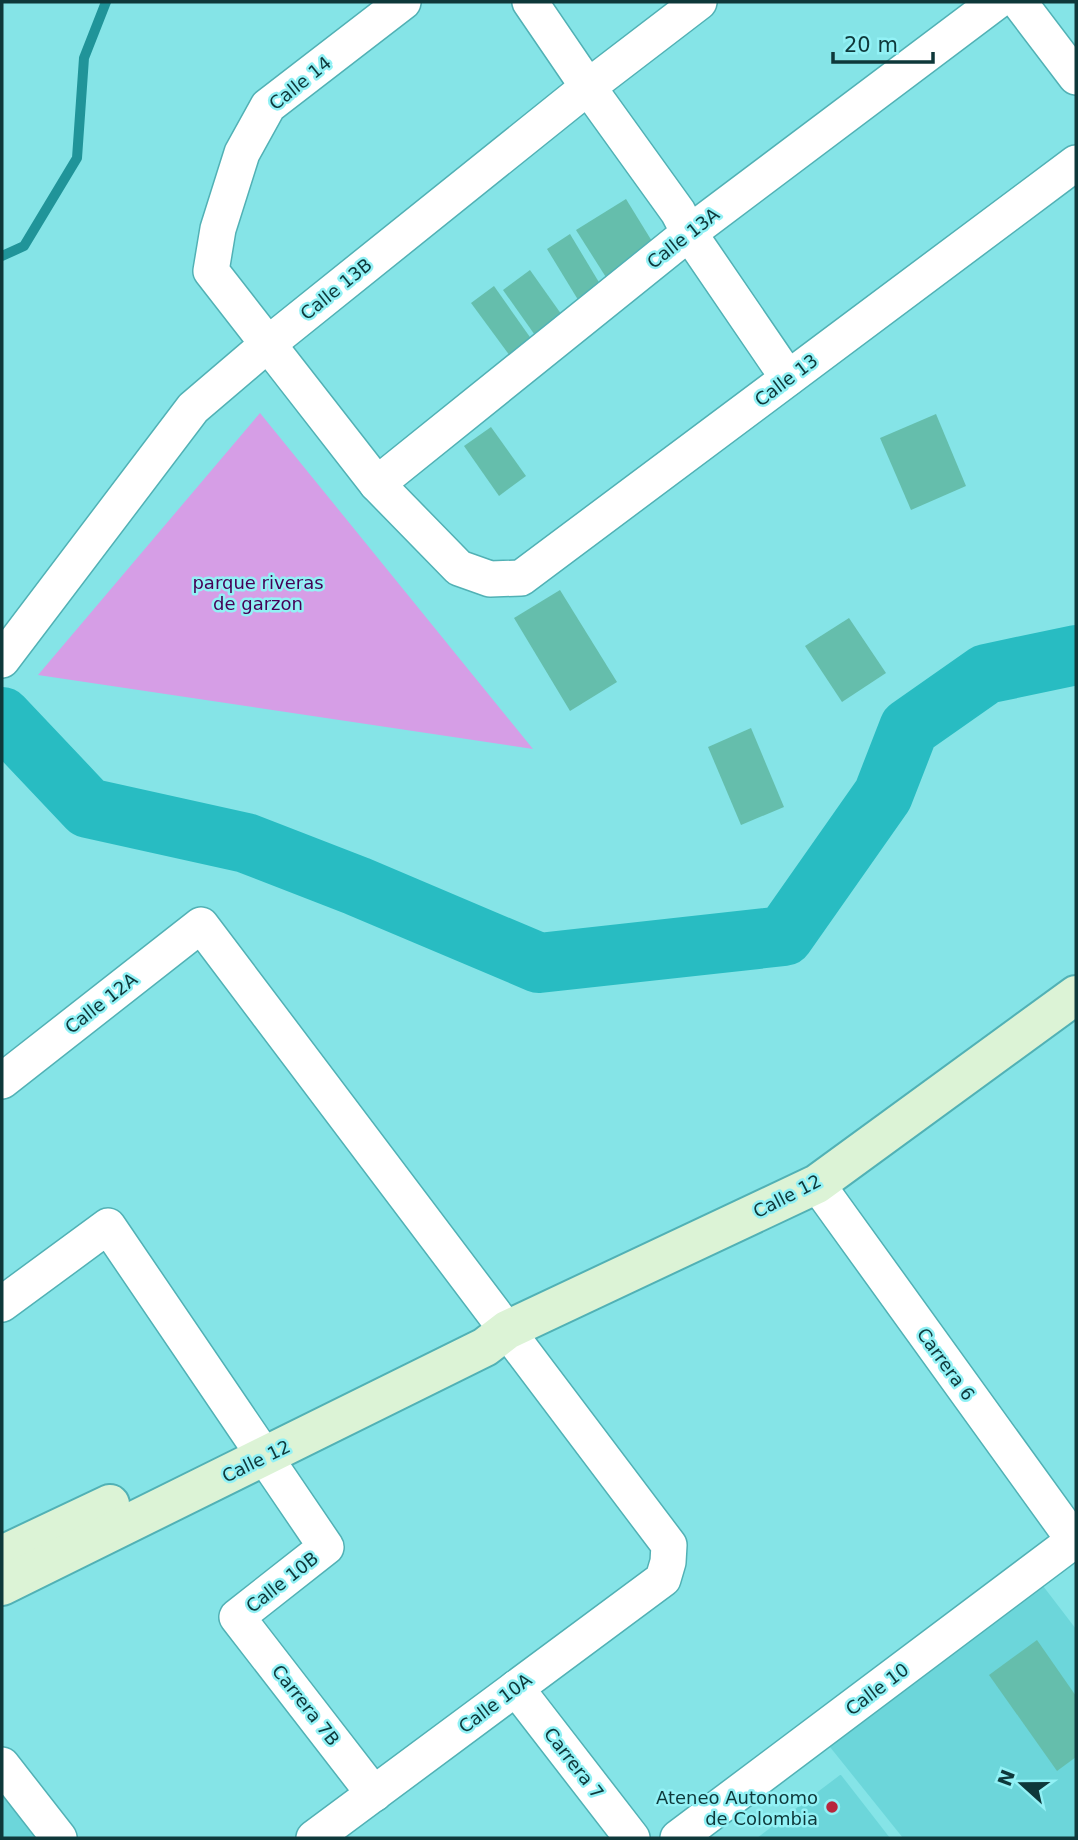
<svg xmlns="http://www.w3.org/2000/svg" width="1078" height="1840" font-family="'DejaVu Sans',sans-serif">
  <rect width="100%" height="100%" fill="#85e4e7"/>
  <!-- built -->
  <g fill="#6cd6da">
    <path d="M1040,1582L1076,1629V1838H903L830,1747Z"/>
    <path d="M841,1775L890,1838H757L840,1775Z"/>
    <path d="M2,1791L38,1838H2Z"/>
  </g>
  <!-- green -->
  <path fill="#d69ee6" d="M260,413L533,749L38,675Z"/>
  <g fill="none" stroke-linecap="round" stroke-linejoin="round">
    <!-- stream -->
    <path stroke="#209499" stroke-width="10" d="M2,256L24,246L77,158L84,58L106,2"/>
    <!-- river -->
    <path stroke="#28bcc2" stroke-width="60" d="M2,717L88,808L246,843L357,886L539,963L784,936L883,795L909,728L986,674L1076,655"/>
  </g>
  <!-- building -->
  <g fill="#65beac">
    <path d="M626,199L658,251L609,282L576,230Z"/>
    <path d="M570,234L603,289L580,303L547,249Z"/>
    <path d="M530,270L564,318L537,338L503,290Z"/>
    <path d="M494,286L532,340L510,356L471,303Z"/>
    <path d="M936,414L966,486L911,510L880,438Z"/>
    <path d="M491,427L526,476L499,496L464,446Z"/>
    <path d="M560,590L617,682L570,711L514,618Z"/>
    <path d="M849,618L886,673L842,702L805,646Z"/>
    <path d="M751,728L784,807L741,825L708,747Z"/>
    <path d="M1037,1640L1076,1696V1757L1057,1771L989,1675Z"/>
  </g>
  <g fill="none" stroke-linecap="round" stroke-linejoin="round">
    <defs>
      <g id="street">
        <path d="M403,2L268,106L242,153L218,229L211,271L377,484L459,568L490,579L521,578L1076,163"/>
        <path d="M530,2L588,87L678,212L689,233L788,378"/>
        <path d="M1019,2L1076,77"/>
        <path d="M377,484L689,233L996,2"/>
        <path d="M2,660L193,408L268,344L588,87L699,2"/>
        <path d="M2,1081L201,925L669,1545L668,1562L663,1579L314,1838"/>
        <path d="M817,1184L1076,1543"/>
        <path d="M2,1304L108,1226L326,1547L237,1617L374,1794"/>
        <path d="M516,1688L632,1838"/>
        <path d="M2,1765L59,1838"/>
        <path d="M678,1838L1076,1539"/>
      </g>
      <g id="secondary">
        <path d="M2,1555L110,1504"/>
        <path d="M2,1586L485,1347L507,1330L817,1184L1076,995"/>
      </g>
    </defs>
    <!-- street casing -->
    <use href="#street" stroke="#51b1b5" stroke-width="38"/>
    <!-- secondary casing -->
    <use href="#secondary" stroke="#51b1b5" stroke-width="42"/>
    <!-- street -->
    <use href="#street" stroke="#fff" stroke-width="35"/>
    <!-- secondary -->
    <use href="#secondary" stroke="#dcf3d6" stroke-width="38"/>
  </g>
  <!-- markers -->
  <circle fill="#b8273d" stroke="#92f1f5" stroke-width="2.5" cx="832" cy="1807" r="7"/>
  <g text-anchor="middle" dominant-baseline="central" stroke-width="5" stroke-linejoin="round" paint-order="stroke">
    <!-- street labels -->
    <g font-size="18" fill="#0e383a" stroke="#92f1f5">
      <text transform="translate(300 83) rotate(-39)">Calle 14</text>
      <text transform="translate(683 238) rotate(-38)">Calle 13A</text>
      <text transform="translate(336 289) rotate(-39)">Calle 13B</text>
      <text transform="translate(786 380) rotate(-37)">Calle 13</text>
      <text transform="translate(101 1003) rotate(-38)">Calle 12A</text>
      <text transform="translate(787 1196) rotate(-27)">Calle 12</text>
      <text transform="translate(946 1364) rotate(54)">Carrera 6</text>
      <text transform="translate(256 1461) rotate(-26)">Calle 12</text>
      <text transform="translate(282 1582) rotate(-38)">Calle 10B</text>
      <text transform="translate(877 1689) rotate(-37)">Calle 10</text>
      <text transform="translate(495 1703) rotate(-37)">Calle 10A</text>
      <text transform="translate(306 1705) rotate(52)">Carrera 7B</text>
      <text transform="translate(574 1763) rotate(52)">Carrera 7</text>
    </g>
    <!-- park labels -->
    <g font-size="18" fill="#460055" stroke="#92f1f5">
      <text x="258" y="582">parque riveras<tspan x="258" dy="21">de garzon</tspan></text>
    </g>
    <!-- poi labels -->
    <g font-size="18" fill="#0e383a" stroke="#92f1f5" text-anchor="end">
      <text x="818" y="1797">Ateneo Autonomo<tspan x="818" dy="21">de Colombia</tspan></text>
    </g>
  </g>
  <!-- border -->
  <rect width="1078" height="1840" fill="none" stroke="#0e383a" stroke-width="7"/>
  <!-- north arrow -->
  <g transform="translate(1022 1784) rotate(291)" stroke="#92f1f5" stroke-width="5" paint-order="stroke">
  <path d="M0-5L12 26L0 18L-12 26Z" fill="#0e383a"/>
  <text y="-10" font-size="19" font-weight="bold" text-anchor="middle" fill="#0e383a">N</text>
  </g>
  <!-- scale -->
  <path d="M833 52v10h100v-10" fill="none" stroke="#0e383a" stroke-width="3.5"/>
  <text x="844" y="52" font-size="21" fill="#0e383a" stroke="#92f1f5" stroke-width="5" paint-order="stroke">20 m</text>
</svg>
